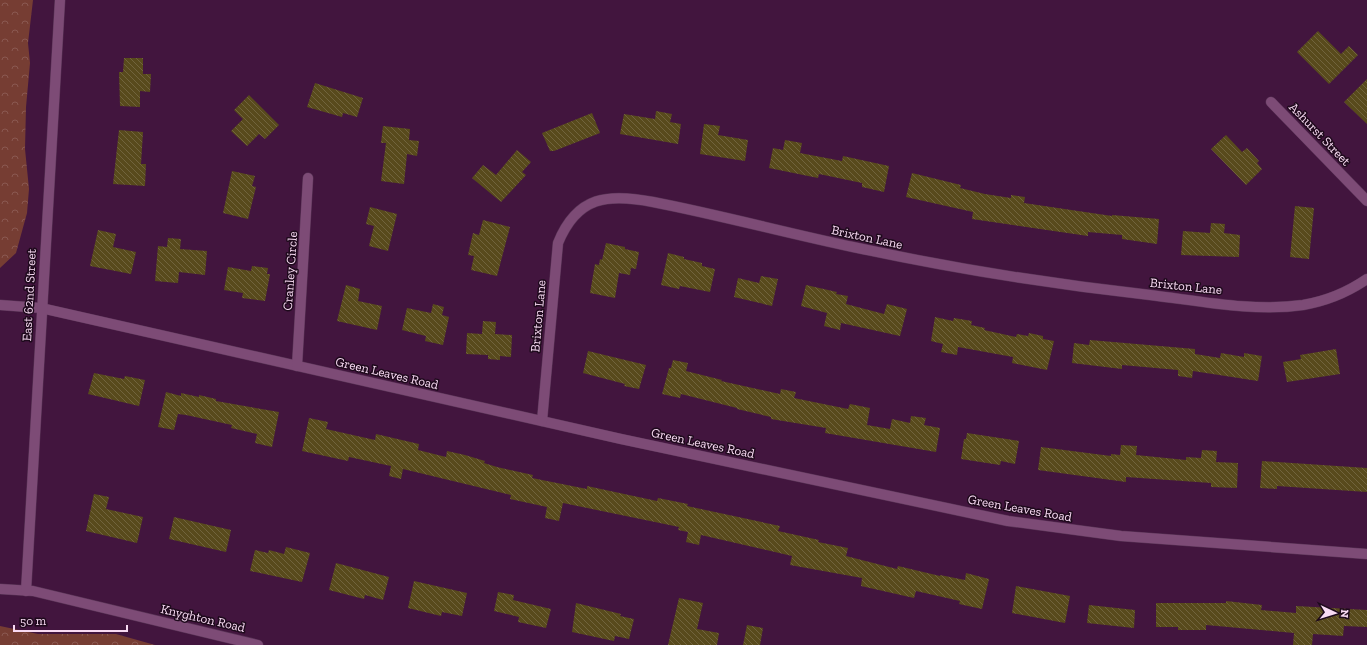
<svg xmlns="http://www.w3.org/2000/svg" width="1367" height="645" font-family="'Zilla Slab',serif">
  <defs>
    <pattern id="forest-crowns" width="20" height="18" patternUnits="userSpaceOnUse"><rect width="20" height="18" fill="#763d33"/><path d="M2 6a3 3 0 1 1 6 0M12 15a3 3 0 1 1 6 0" fill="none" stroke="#8a5851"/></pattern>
    <pattern id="building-back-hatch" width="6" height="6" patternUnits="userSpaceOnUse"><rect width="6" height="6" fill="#584a1c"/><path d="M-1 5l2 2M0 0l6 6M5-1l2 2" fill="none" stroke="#71643d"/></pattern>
  </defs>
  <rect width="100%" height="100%" fill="#42153e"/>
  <!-- forest -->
  <g fill="url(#forest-crowns)">
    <path d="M0,0H33L28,43L30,63L26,107L25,149L29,189L27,213L16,253L0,268Z"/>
    <path d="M0,626L38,634H116L155,645H0Z"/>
  </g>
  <!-- building -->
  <g fill="url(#building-back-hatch)">
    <path d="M1318,31L1341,54L1349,46L1358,55L1329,84L1297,52Z"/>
    <path d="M124,58H143V74H151L150,92L140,91V107L120,106L119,72H123Z"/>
    <path d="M1367,79V124L1344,102Z"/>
    <path d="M315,83L363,98L357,117L343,113L342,117L307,107Z"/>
    <path d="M249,95L279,125L265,139L259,134L247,146L231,131L243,119L234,110Z"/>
    <path d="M656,111L672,114L670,122L681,124L678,144L620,134L624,114L655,119Z"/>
    <path d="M592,113L600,133L554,151H550L542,133Z"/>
    <path d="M704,124L720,126L718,135L748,140L745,161L700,154Z"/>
    <path d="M383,126L410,129L409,140L419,141L417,156L407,154L404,184L381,181L386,143H381Z"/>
    <path d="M119,130L143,132L141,164H146L145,186L113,184Z"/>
    <path d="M1226,135L1242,152L1247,148L1259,161L1257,163L1262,169L1246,185L1211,149Z"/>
    <path d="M785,140L802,143L800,153L842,161L843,156L889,166L884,192L862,187V183L819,174L818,178L769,168L773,148L783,150Z"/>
    <path d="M517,150L531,162L522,172L526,175L501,202L472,178L483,165L496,175Z"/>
    <path d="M232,171L255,176L252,186L256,187L248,219L223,213Z"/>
    <path d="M912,173L961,185L960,188L985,194L1011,198V195L1025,197L1024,203L1112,216V215L1159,219L1157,244L1122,239V235L1088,232V236L972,219L973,212L906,197Z"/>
    <path d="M1295,206L1314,208L1309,259L1290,257Z"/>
    <path d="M370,207L397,214L388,251L369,246L374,226L366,224Z"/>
    <path d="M483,220L510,227L497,276L471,270L474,256L468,255L473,233L479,235Z"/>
    <path d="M1211,223L1225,224L1224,233L1240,235L1239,257L1181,255L1183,231L1210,233Z"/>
    <path d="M98,230L116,234L113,247L136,252L131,274L90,266Z"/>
    <path d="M168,238L181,239L180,249L207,251L205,275L179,272L178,283L155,281L158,246L167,247Z"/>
    <path d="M606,243L625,247V249L639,252L636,269L631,268L630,275L619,273L615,298L590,293L595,264L599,265L600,259L602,260Z"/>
    <path d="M668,253L684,257V259L702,263V266L715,269L710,292L680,286L679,289L661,285Z"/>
    <path d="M252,266L268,268L267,274H270L265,301L242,298L243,293L224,290L228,267L251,271Z"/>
    <path d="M761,276L778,279L772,306L734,297L738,278L759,283Z"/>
    <path d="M346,285L360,289L358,301L382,306L377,330L337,321Z"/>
    <path d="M806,285L837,292L836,294L848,296L846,304L884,314L887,304L907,309L900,336L841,323L840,330L824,326L827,313L801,306Z"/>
    <path d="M433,304L444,307L442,315L449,317L443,345L425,341L426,336L402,330L407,308L431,313Z"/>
    <path d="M935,317L953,321L954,318L972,321L971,325L985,328L984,330L1016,337L1017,334L1028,336L1029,333L1043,336V339L1054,341L1047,370L1012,363L1013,357L958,347L957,355L941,352L943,344L931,341Z"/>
    <path d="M483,321L496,322L495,334L512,335L511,357L500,356V360L488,359V355L466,354L467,333L482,334Z"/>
    <path d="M1090,340L1195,349V354L1220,358L1221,353L1244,357V353L1262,356L1258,381L1193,371L1192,378L1178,376V370L1122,365V369L1072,363L1074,343L1089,345Z"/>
    <path d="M1336,349L1340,374L1287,382L1283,362L1301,359L1300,355Z"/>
    <path d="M588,351L646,365L639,389L624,386L625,384L583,373Z"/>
    <path d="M673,360L688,363L686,371L722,380L721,381L780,394L781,389L796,392L794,398L848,409L850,404L870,408L867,425L890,429L892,419L910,423L911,416L926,418L924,425L940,428L936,452L825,433L826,428L771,419V417L737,409V408L681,394L680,398L662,394L669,368H671Z"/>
    <path d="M94,373L124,379L125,376L145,380L139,406L88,394Z"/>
    <path d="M166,392L181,396V393L199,397V395L216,399V401L279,412L272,447L255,443L257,434L231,428L232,425L186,415L178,414L174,430L158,427Z"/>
    <path d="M309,418L328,422L326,429L375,440L376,434L419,444L418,450L446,457L447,451L465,455L485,461L484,463L497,467L533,475L532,478L587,489V486L657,501L658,498L688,504L687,506L780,526L778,531L819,540L818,542L848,548L846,556L897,569L898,566L940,576V575L965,580L966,573L989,579L982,609L959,604L960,601L916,591L914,598L861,586L862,578L790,565L792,556L701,535L699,545L686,542L688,532L678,530L679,527L563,503L559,521L545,518L547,507L510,499L511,495L403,469L401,479L389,476L391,466L349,457L348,461L302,451Z"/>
    <path d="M967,433L1019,441L1015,464L1001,461L1000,465L961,459L964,439H966Z"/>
    <path d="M1121,445L1137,446L1136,455L1186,460V457L1201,458L1202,450L1217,451L1216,462L1238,463L1237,488L1211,487V483L1126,477V482L1038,470L1041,447L1111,456V454L1120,455Z"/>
    <path d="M1262,461L1367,468V492L1277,486V489L1260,488Z"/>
    <path d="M94,494L109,497L106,509L143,517L137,543L86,531Z"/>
    <path d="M174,517L231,530L226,552L169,539Z"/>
    <path d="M286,547L310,553L302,582L250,571L255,550L268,553L269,550L284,554Z"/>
    <path d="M336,563L389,577L383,600L365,595L364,599L329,590Z"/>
    <path d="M414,581L467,593L462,616L442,612L441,616L408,608Z"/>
    <path d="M1016,586L1070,596L1065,623L1012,613Z"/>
    <path d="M498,592L514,595L513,600L551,609L546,628L518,622L519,617L494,611Z"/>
    <path d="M679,598L703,603L697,629L719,633L717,645H668Z"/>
    <path d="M1226,601L1262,605L1261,610L1296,613V606L1367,610V627L1344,626L1343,636L1313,634L1312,645H1293L1294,633L1206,625V630H1178V627H1156V603H1226Z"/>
    <path d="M576,603L621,614L620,616L634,619L629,639L615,636L614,641L572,632Z"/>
    <path d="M1089,605L1135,610L1134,628L1087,623Z"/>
    <path d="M747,625L763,628L760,645H743Z"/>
  </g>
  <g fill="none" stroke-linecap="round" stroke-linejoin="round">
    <defs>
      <g id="minor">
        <path d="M1271,102L1367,201"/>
        <path d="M0,305L41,308L621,439L1008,521L1121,536L1367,554"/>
        <path d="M297,366L308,178"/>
        <path d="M542,421L558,243C577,196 608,193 653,202C720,215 786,233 853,247C951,268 1050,284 1150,295C1200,301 1253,312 1303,305C1327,301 1348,292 1367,279"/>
        <path d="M0,589L33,591L258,645"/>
        <path d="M26,591L60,0"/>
      </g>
    </defs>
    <!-- minor casing -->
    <use href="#minor" stroke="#593456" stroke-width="11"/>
    <!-- minor -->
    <use href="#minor" stroke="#7d4b76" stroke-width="10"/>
  </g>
  <g text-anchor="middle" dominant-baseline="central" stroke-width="3" stroke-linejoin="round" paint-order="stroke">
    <!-- street labels -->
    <g font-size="13" fill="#f8daf3" stroke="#1e0a1c">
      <text transform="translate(1320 134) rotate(46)">Ashurst Street</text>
      <text transform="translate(867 237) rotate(12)">Brixton Lane</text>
      <text transform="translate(290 271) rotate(-86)">Cranley Circle</text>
      <text transform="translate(1186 286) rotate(6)">Brixton Lane</text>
      <text transform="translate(29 295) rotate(-87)">East 62nd Street</text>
      <text transform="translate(538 316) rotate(-85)">Brixton Lane</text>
      <text transform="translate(387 373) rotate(13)">Green Leaves Road</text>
      <text transform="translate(703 443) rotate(12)">Green Leaves Road</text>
      <text transform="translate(1020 508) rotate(10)">Green Leaves Road</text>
      <text transform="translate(203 618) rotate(13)">Knyghton Road</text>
    </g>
  </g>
  <!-- north arrow -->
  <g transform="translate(1335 613) rotate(94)" stroke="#1e0a1c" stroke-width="3" paint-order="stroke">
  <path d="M0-3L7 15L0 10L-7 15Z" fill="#f8daf3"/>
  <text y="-6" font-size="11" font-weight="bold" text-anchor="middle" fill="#f8daf3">N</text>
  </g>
  <!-- scale -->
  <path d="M14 625v6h113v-6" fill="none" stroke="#f8daf3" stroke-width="2"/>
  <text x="20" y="625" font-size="12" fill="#f8daf3" stroke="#1e0a1c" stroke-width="3" paint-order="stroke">50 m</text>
</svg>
